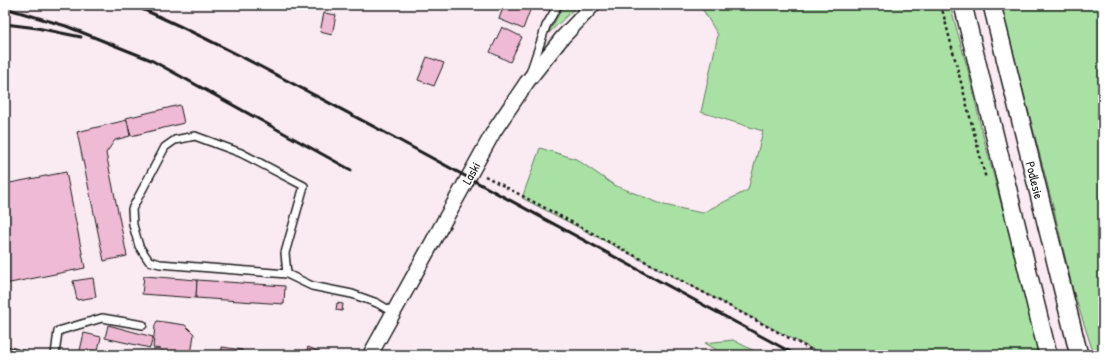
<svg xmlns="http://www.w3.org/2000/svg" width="1108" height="360" font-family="'Patrick Hand',sans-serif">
  <rect width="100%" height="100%" fill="#faeaf2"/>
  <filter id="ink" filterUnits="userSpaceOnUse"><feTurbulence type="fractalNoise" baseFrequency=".025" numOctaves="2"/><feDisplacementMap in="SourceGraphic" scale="8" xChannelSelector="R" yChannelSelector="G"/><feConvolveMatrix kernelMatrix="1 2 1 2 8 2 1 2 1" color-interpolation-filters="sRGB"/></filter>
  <g filter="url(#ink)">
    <!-- green -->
    <g fill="#a9e1a5" stroke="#627e60">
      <path d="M564,5H578L548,34Z"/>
      <path d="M700,5H950L969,74L982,132L1023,286L1039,355H824L522,198L540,148L576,159L614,185L664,205L702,213L748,190L763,131L701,112L718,35Z"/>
      <path d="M1001,5H1103V355H1094L1073,290L1053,206Z"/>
      <path d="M733,340L762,355H725L705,343Z"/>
    </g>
    <!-- building -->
    <g fill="#efbad4" stroke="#1c1c1c">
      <path d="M504,5H532L523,29L499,19Z"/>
      <path d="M324,13L336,15L332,35L320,32Z"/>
      <path d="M502,27L522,37L510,62L490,52Z"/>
      <path d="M427,57L444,63L434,86L418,80Z"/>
      <path d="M180,105L184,123L131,136L126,118Z"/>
      <path d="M127,120L130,136L115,140L106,153L127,256L104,261L77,132Z"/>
      <path d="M66,172L85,268L5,284V184Z"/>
      <path d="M144,276L197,280L196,298L142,294Z"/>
      <path d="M93,278L96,297L77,300L73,281Z"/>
      <path d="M197,280L285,286L284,304L196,298Z"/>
      <path d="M337,303L343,304L342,311L336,310Z"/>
      <path d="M157,321L185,325L194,334L191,355L176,354L160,351L161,349L153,348L155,325Z"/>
      <path d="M108,325L153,337L150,348L105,338Z"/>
      <path d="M84,333L101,337L97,355H79Z"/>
      <path d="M222,347L242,350L241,355H222Z"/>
      <path d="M308,347L320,352L319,355H305Z"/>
    </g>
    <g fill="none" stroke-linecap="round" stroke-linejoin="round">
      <defs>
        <g id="service">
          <path d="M531,70L546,26L558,5"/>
          <path d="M287,274L285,253L304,186L241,153L195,136L175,140L165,147L132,209L133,225L139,246L149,261L160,264L287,274L312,286L352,294L377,303L394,313"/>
          <path d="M5,350L23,355"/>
          <path d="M55,355L58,331L102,318L143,325"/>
        </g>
        <path id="minor" d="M370,355L494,131L527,82L562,38L593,5"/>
        <g id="tertiary">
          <path d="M963,5L1048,355"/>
          <path d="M992,5L1079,355"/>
        </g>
      </defs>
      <!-- service casing -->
      <use href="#service" stroke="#1c1c1c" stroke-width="10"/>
      <!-- minor casing -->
      <use href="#minor" stroke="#1c1c1c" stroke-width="17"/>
      <!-- tertiary casing -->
      <use href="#tertiary" stroke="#1c1c1c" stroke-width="20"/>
      <!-- path -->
      <g stroke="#1c1c1c" stroke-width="2.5" stroke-dasharray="3 3" stroke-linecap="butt">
        <path d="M941,5L986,179"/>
        <path d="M485,176L821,355"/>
      </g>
      <!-- service -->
      <use href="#service" stroke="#fff" stroke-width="7"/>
      <!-- minor -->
      <use href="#minor" stroke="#fff" stroke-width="14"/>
      <!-- tertiary -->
      <use href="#tertiary" stroke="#fff" stroke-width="17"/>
      <!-- rail -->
      <g stroke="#1c1c1c" stroke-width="3">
        <path d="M133,5C219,42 300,88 382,131C520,205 658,280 796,355"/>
        <path d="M5,8L66,26L151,60L351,170"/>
        <path d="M5,24L37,28L81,37"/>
      </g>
    </g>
  </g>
  <g text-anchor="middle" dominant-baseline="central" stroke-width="3.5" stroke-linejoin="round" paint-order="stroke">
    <!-- street labels -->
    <g font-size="13" fill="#1c1c1c" stroke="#fff">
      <text transform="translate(471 173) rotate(-61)">Laski</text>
      <text transform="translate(1035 180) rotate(76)">Podlesie</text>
    </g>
  </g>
  <!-- margin -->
  <rect width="1108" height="360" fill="none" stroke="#fff" stroke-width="20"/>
  <rect x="10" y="10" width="1088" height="340" fill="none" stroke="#1c1c1c" stroke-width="1.5" filter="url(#ink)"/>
</svg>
